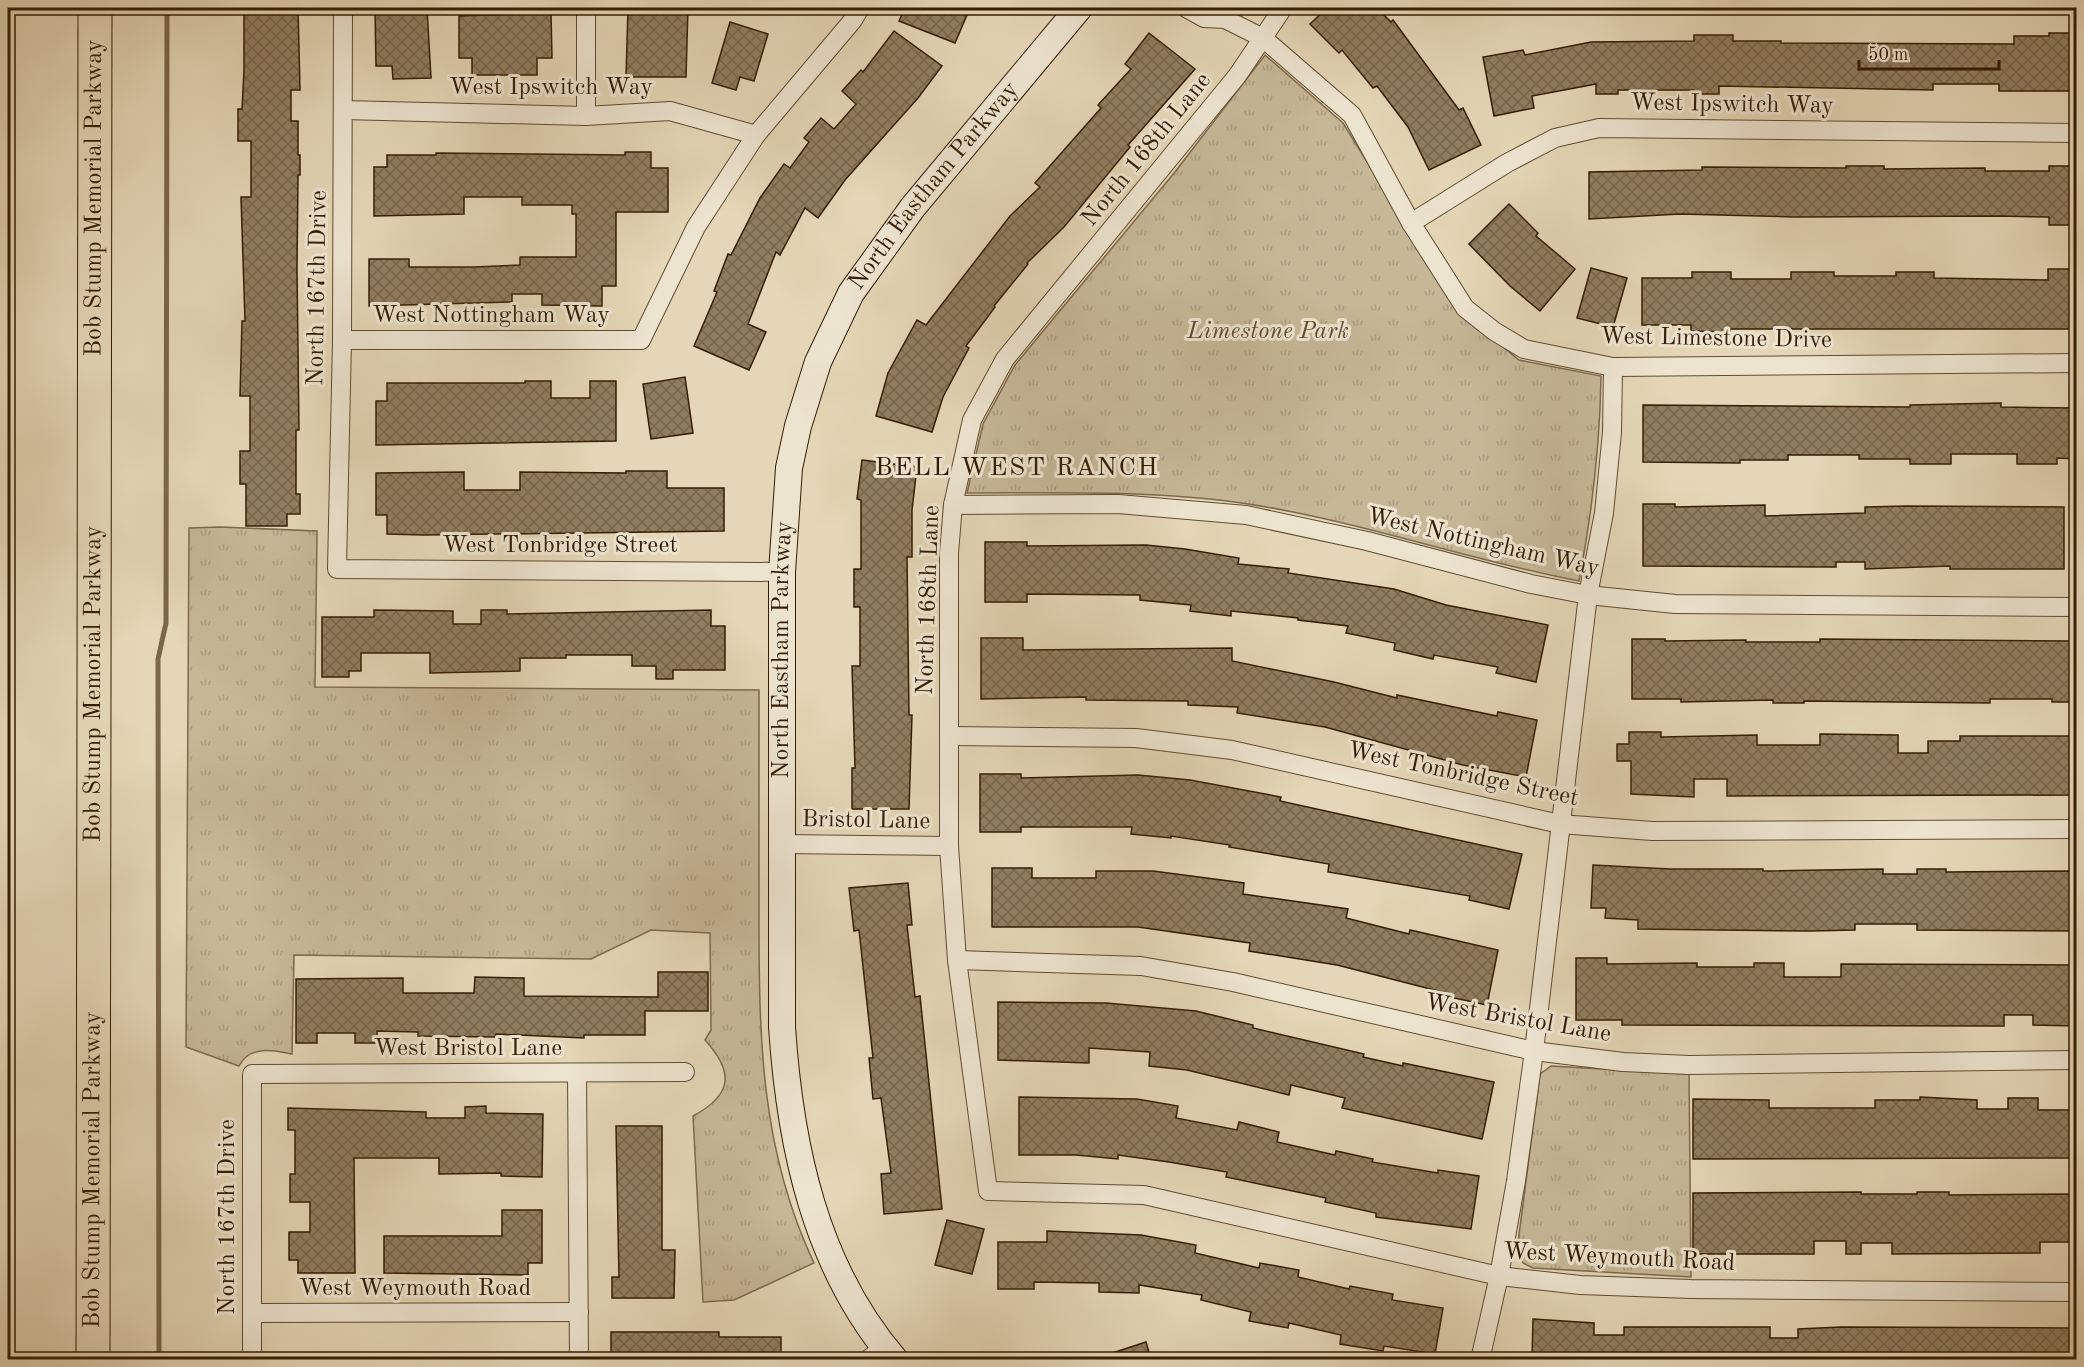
<svg xmlns="http://www.w3.org/2000/svg" width="2084" height="1367" font-family="'Old Standard TT',serif">
  <defs>
    <pattern id="grass-tufts" width="24" height="20" patternUnits="userSpaceOnUse" patternTransform="scale(1.5)"><rect width="24" height="20" fill="#c6b797"/><path d="M3 7l-1-3M5 7V3M7 7l1-3M15 17l-1-3M17 17v-4M19 17l1-3" fill="none" stroke="#ab9d80"/></pattern>
    <pattern id="building-cross-hatch" width="8" height="8" patternUnits="userSpaceOnUse" patternTransform="scale(1.5)"><rect width="8" height="8" fill="#907d60"/><path d="M0 0l8 8M0 8l8-8" fill="none" stroke="#76664d"/></pattern>
  </defs>
  <rect width="100%" height="100%" fill="#e4d6b6"/>
  <filter id="stains"><feTurbulence type="fractalNoise" baseFrequency=".00333" numOctaves="4"/><feColorMatrix values="0 0 0 0 .2 0 0 0 0 .09 0 0 0 0 .02 0 0 0 .5 -.17"/></filter>
  <radialGradient id="worn" r=".72"><stop offset=".6" stop-color="#630" stop-opacity="0"/><stop offset="1" stop-color="#630" stop-opacity=".3"/></radialGradient>
  <!-- grass -->
  <g fill="url(#grass-tufts)" stroke="#7e6a4c" stroke-width="1.5">
    <path d="M1265,55L1343,123L1403,220L1469,319L1519,360L1601,376C1600,446 1592,513 1579,581C1468,560 1360,521 1248,504C1155,490 1061,493 967,493L983,424L1015,365L1175,172Z"/>
    <path d="M221,527L317,531L315,687L759,690C759,764 759,838 759,913C759,1036 760,1149 814,1263L734,1300L703,1302L693,1116C732,1095 735,1073 705,1040L711,1030L710,933L651,930L591,959L294,955L292,1054C273,1050 250,1045 239,1066L186,1047L189,528Z"/>
    <path d="M1551,1066L1689,1074L1691,1277L1533,1268L1523,1263L1517,1250L1540,1074Z"/>
  </g>
  <g fill="none" stroke-linecap="round" stroke-linejoin="round">
    <!-- stream -->
    <path stroke="#7a6649" stroke-width="5" d="M159,1360L158,659L166,623L167,8"/>
  </g>
  <!-- building -->
  <g fill="url(#building-cross-hatch)" stroke="#351d02" stroke-width="1.5">
    <path d="M244,8H298L300,90H291V121H298V155H300V175H298L297,268L299,430H296V494H300V514H287V526H246V484H240V451H250V396H240L242,321H245L241,197H251V141H238V109H242L244,71Z"/>
    <path d="M375,8H427L431,78L393,79L392,66H376Z"/>
    <path d="M628,8H688L686,77H626Z"/>
    <path d="M905,8H970L955,43L899,21Z"/>
    <path d="M1327,8H1377L1391,22L1393,20L1459,110L1463,108L1481,145L1429,170L1408,127L1377,86L1373,88L1342,50L1339,53L1310,24Z"/>
    <path d="M551,13L552,58H537V75H472V58H459V16Z"/>
    <path d="M730,22L768,34L754,81L740,77L736,90L712,83Z"/>
    <path d="M894,31L942,66L918,98L845,180L818,218L805,208L780,255L776,252L748,324L766,332L749,370L694,346L717,292L714,291L728,254L731,255L760,198L784,164L790,168L809,142L804,138L821,118L834,129L856,104L842,91L861,70L863,72Z"/>
    <path d="M1149,33L1195,69L1128,145L1130,147L1064,227L1027,263L1028,264L994,306L995,307L966,346L969,348L943,397L932,432L876,416L888,373L917,320L926,325L1010,216L1040,187L1035,183L1101,108L1098,105L1131,69L1125,64Z"/>
    <path d="M2049,33H2076V91H1999V84H1933V90L1719,86V94H1694V90H1618V94H1596V84L1532,96L1534,108L1494,116L1483,57L1523,50L1525,55L1591,42L1694,41V35H1733V41H1781V43L2014,44V36H2049Z"/>
    <path d="M625,152H651V168H668V212H616V286H602V306L542,305V294H512V302L369,306V259H409V267H474L520,265V257H576V214H572V205H522V197H464V214L374,216V167H387V155H436V153L625,155Z"/>
    <path d="M1846,166H1884V169L1985,168V171H2049V166H2076V225H2049V217L1998,216L1795,217L1680,214L1589,219V172L1702,170V167L1846,168Z"/>
    <path d="M1509,204L1538,233L1536,236L1575,269L1540,311L1510,286L1469,244Z"/>
    <path d="M1591,268L1627,278L1613,327L1577,318Z"/>
    <path d="M2048,269H2076V329H1730V332L1691,331V325H1642V278H1692V272H1731V279H1791V272H1834V276H1896V272H1934V278L2048,280Z"/>
    <path d="M685,377L693,433L651,439L643,384Z"/>
    <path d="M525,381H551V398H590V381H616V441L376,445V401H387V383H525Z"/>
    <path d="M2001,403V407L2076,408V459L2057,458V464H2017V454H1951V464H1910V459H1859V455H1788V460H1740V463L1643,462V405L1910,407V405Z"/>
    <path d="M862,460L917,467L912,510V557H907L909,715H912L909,809H852V768H855L852,666H860V607H854V569H861V500L857,499Z"/>
    <path d="M626,471H667V488H724V531L424,535L387,534V515H376V473L464,472V490H520V472L626,473Z"/>
    <path d="M1643,504H1675V507L1765,505V516L1865,513V507L1907,506L2064,507V569H1950V566L1865,569V562H1836V567L1643,566Z"/>
    <path d="M985,542H1027V546L1146,545L1185,549L1239,558L1238,564L1289,569L1288,573L1394,589L1446,605L1548,625L1536,682L1496,673L1498,667L1434,655L1433,659L1394,650L1395,643L1346,633L1348,626L1298,620V618L1231,611V616L1190,611L1191,605L1140,600V595L1027,594V602H985Z"/>
    <path d="M374,610L453,611V624H481V610H507V614L711,610V626H725V670H673V679H656V666H632V655H566V658H520V671L430,673V653H361V671H349V677H322V617H374Z"/>
    <path d="M981,638H1023V650L1232,648V661L1334,682L1397,698V695L1497,716L1498,712L1537,720L1526,777L1463,765L1325,727L1237,713L1238,707L1188,705V701L1086,700V697L981,699Z"/>
    <path d="M1632,639H1665V641L1746,640V642H1820V639L2076,641V702H2052V699H1990V703L1804,701V703H1773V700L1681,702V699H1632Z"/>
    <path d="M1629,732H1661V737L1757,735V745H1820V734L1898,735V753H1928V741H1960V736H2076V795L1727,796V779H1694V797L1631,794V761H1617V744H1629Z"/>
    <path d="M980,774H1021V778L1138,775L1190,780L1281,797L1280,801L1522,854L1509,909L1469,900L1470,896L1328,872L1329,864L1229,847L1230,845L1171,836V838L1131,834L1132,827H1021V832H980Z"/>
    <path d="M1593,865L1670,869H1763V871L1883,869V874H1917V869H1946V872L2076,871V931L1917,930V924H1855V930L1810,931L1638,929V920L1605,918L1606,908H1591Z"/>
    <path d="M992,868H1032V878H1096V871H1153L1244,883L1243,894L1348,909L1346,918L1409,934L1410,930L1498,950L1487,1005L1445,996L1446,993L1337,965L1249,951L1250,943L1138,927H992Z"/>
    <path d="M908,883L912,925H907L915,997L920,996L942,1209L884,1214L881,1174L891,1173L881,1098L873,1099L869,1058H873L859,930L854,931L849,888Z"/>
    <path d="M1576,958H1607V964L1697,963V967H1754V963H1784V977H1841V964L2076,965V1026L2033,1025V1015H2004V1026L1622,1025V1020H1576Z"/>
    <path d="M658,972H708V1011H645V1035H584V1038L496,1034V1037L418,1036V1032L377,1031V1043H355V1033H317V1043H296V979L403,978V993H474L475,977L524,978V996L658,997Z"/>
    <path d="M998,1002L1106,1003L1196,1011L1253,1025V1028L1364,1054L1363,1057L1403,1066V1063L1494,1082L1482,1139L1342,1108L1345,1098L1291,1085L1289,1095L1187,1070L1149,1066L1150,1052L1089,1048V1063L998,1060Z"/>
    <path d="M1019,1097L1137,1099L1178,1106L1176,1118L1237,1130L1239,1122L1279,1132L1277,1142L1335,1155L1336,1151L1373,1159L1372,1162L1438,1173V1170L1479,1176L1471,1229L1376,1217V1213L1325,1202L1326,1198L1226,1177L1227,1172L1169,1162L1118,1155V1159L1076,1155H1019Z"/>
    <path d="M1920,1097L1977,1100V1109H2008V1098H2038V1110H2076V1158L1693,1159V1099L1769,1100V1108H1875V1100H1920Z"/>
    <path d="M486,1106V1113L543,1114L542,1177L501,1176V1173L439,1174V1158H354L355,1273H298V1260H289V1232H310V1202H290V1174H295V1130H288V1108L426,1112V1118H465V1107Z"/>
    <path d="M616,1126H662V1250H675L674,1298H612V1277H619Z"/>
    <path d="M1861,1192V1194H1917V1192H1949V1195L2076,1194V1242H2040V1253L1892,1254V1243H1861V1254H1846V1241H1814V1254H1693V1193Z"/>
    <path d="M502,1210H542V1263H528V1275L384,1273V1236H502Z"/>
    <path d="M947,1220L984,1229L972,1274L935,1265Z"/>
    <path d="M1047,1231L1141,1235L1196,1245L1195,1253L1259,1268L1260,1263L1299,1270L1298,1277L1349,1289L1350,1286L1393,1294L1392,1300L1443,1308L1435,1354L1384,1346L1383,1351L1340,1344L1341,1335L1289,1323L1288,1328L1249,1321L1251,1312L1201,1300L1202,1295L1139,1285V1293L1099,1292V1283L1034,1282V1289H998V1242H1047Z"/>
    <path d="M1533,1319L1594,1323V1335H1624V1327H1770V1338H1798V1329L1841,1327L2073,1328L2076,1359H1532Z"/>
    <path d="M611,1332H719V1337H781V1359H611Z"/>
    <path d="M1146,1342L1151,1359H1101L1100,1357Z"/>
  </g>
  <g fill="none" stroke-linecap="round" stroke-linejoin="round">
    <defs>
      <g id="street">
        <path d="M343,8L342,340L337,569L782,572"/>
        <path d="M586,8V116"/>
        <path d="M1186,8L1204,18L1225,19L1263,38L1352,115L1411,223L1465,308L1494,331L1524,349L1613,367L2076,363"/>
        <path d="M1283,8L1237,76L1005,359L972,420L953,505L949,553V846L957,960L988,1191L1144,1195L1499,1276L1580,1285L1691,1289L2076,1292"/>
        <path d="M343,110L586,116L670,111L756,135"/>
        <path d="M1411,223L1507,163L1555,138L1599,128L2076,133"/>
        <path d="M342,340H641L696,227L756,135L853,20L860,8"/>
        <path d="M953,505L1118,504L1246,515L1367,541L1531,584L1588,595L1675,604L2076,607"/>
        <path d="M950,736L1136,738L1232,750L1560,824L1652,831L2076,829"/>
        <path d="M782,844L949,846"/>
        <path d="M957,960L1141,966L1233,982L1534,1051L1623,1062L1689,1065L2076,1060"/>
        <path d="M577,1073L579,1360"/>
        <path d="M253,1313L579,1312"/>
        <path d="M252,1360V1074L685,1072"/>
        <path d="M867,1360L885,1347"/>
        <path d="M1480,1360L1499,1276L1516,1181L1534,1051L1588,595L1604,513L1612,432L1613,367"/>
      </g>
      <g id="secondary">
        <path id="s1" d="M895,1360C815,1267 790,1146 782,1027V572L789,468L798,426L818,362L851,293L913,207L1079,8"/>
      </g>
      <g id="highway">
        <path id="s2" d="M93,1360L95,8"/>
      </g>
    </defs>
    <!-- street casing -->
    <use href="#street" stroke="#614b2f" stroke-width="20"/>
    <!-- secondary casing -->
    <use href="#secondary" stroke="#351d02" stroke-width="28"/>
    <!-- highway casing -->
    <use href="#highway" stroke="#351d02" stroke-width="35"/>
    <!-- street -->
    <use href="#street" stroke="#ede4d0" stroke-width="18"/>
    <!-- secondary -->
    <use href="#secondary" stroke="#ede4d0" stroke-width="26"/>
    <!-- highway -->
    <use href="#highway" stroke="#e4d6b6" stroke-width="33"/>
  </g>
  <g text-anchor="middle" dominant-baseline="central" stroke-width="6" stroke-linejoin="round" paint-order="stroke">
    <!-- street labels -->
    <g font-size="24" fill="#351d02" stroke="#ede4d0">
      <text x="551" y="88">West Ipswitch Way</text>
      <text transform="translate(1732 105) rotate(1)">West Ipswitch Way</text>
      <text transform="translate(1147 150) rotate(-51)">North 168th Lane</text>
      <text stroke="none"><textPath href="#s1" startOffset="1239">North Eastham Parkway</textPath></text>
      <text stroke="none"><textPath href="#s2" startOffset="1162">Bob Stump Memorial Parkway</textPath></text>
      <text transform="translate(318 288) rotate(-89)">North 167th Drive</text>
      <text x="491" y="316">West Nottingham Way</text>
      <text transform="translate(1716 339) rotate(1)">West Limestone Drive</text>
      <text transform="translate(1483 543) rotate(13)">West Nottingham Way</text>
      <text x="560" y="546">West Tonbridge Street</text>
      <text transform="translate(929 600) rotate(-88)">North 168th Lane</text>
      <text stroke="none"><textPath href="#s1" startOffset="735">North Eastham Parkway</textPath></text>
      <text stroke="none"><textPath href="#s2" startOffset="676">Bob Stump Memorial Parkway</textPath></text>
      <text transform="translate(1463 775) rotate(12)">West Tonbridge Street</text>
      <text transform="translate(866 821) rotate(1)">Bristol Lane</text>
      <text transform="translate(1518 1019) rotate(10)">West Bristol Lane</text>
      <text x="468" y="1049">West Bristol Lane</text>
      <text stroke="none"><textPath href="#s2" startOffset="190">Bob Stump Memorial Parkway</textPath></text>
      <text transform="translate(228 1217) rotate(-90)">North 167th Drive</text>
      <text transform="translate(1619 1258) rotate(3)">West Weymouth Road</text>
      <text x="415" y="1289">West Weymouth Road</text>
    </g>
    <!-- park labels -->
    <g font-size="24" font-style="italic" fill="#604b2f" stroke="#ede4d0">
      <text x="1268" y="332">Limestone Park</text>
    </g>
    <!-- neighbourhood labels -->
    <g font-size="26" letter-spacing="1.5" fill="#351d02" stroke="#ede4d0">
      <text x="1017" y="468">BELL WEST RANCH</text>
    </g>
  </g>
  <!-- margin -->
  <rect width="2084" height="1367" fill="none" stroke="#e4d6b6" stroke-width="30"/>
  <rect x="9" y="9" width="2066" height="1349" fill="none" stroke="#351d02" stroke-width="3"/>
  <rect x="15" y="15" width="2054" height="1337" fill="none" stroke="#351d02" stroke-width="1.5"/>
  <!-- scale -->
  <path d="M1859 60v9h140v-9" fill="none" stroke="#351d02" stroke-width="3"/>
  <text x="1868" y="60" font-size="18" fill="#351d02" stroke="#ede4d0" stroke-width="4.5" paint-order="stroke">50 m</text>
  <rect width="100%" height="100%" filter="url(#stains)"/>
  <rect width="100%" height="100%" fill="url(#worn)"/>
</svg>
